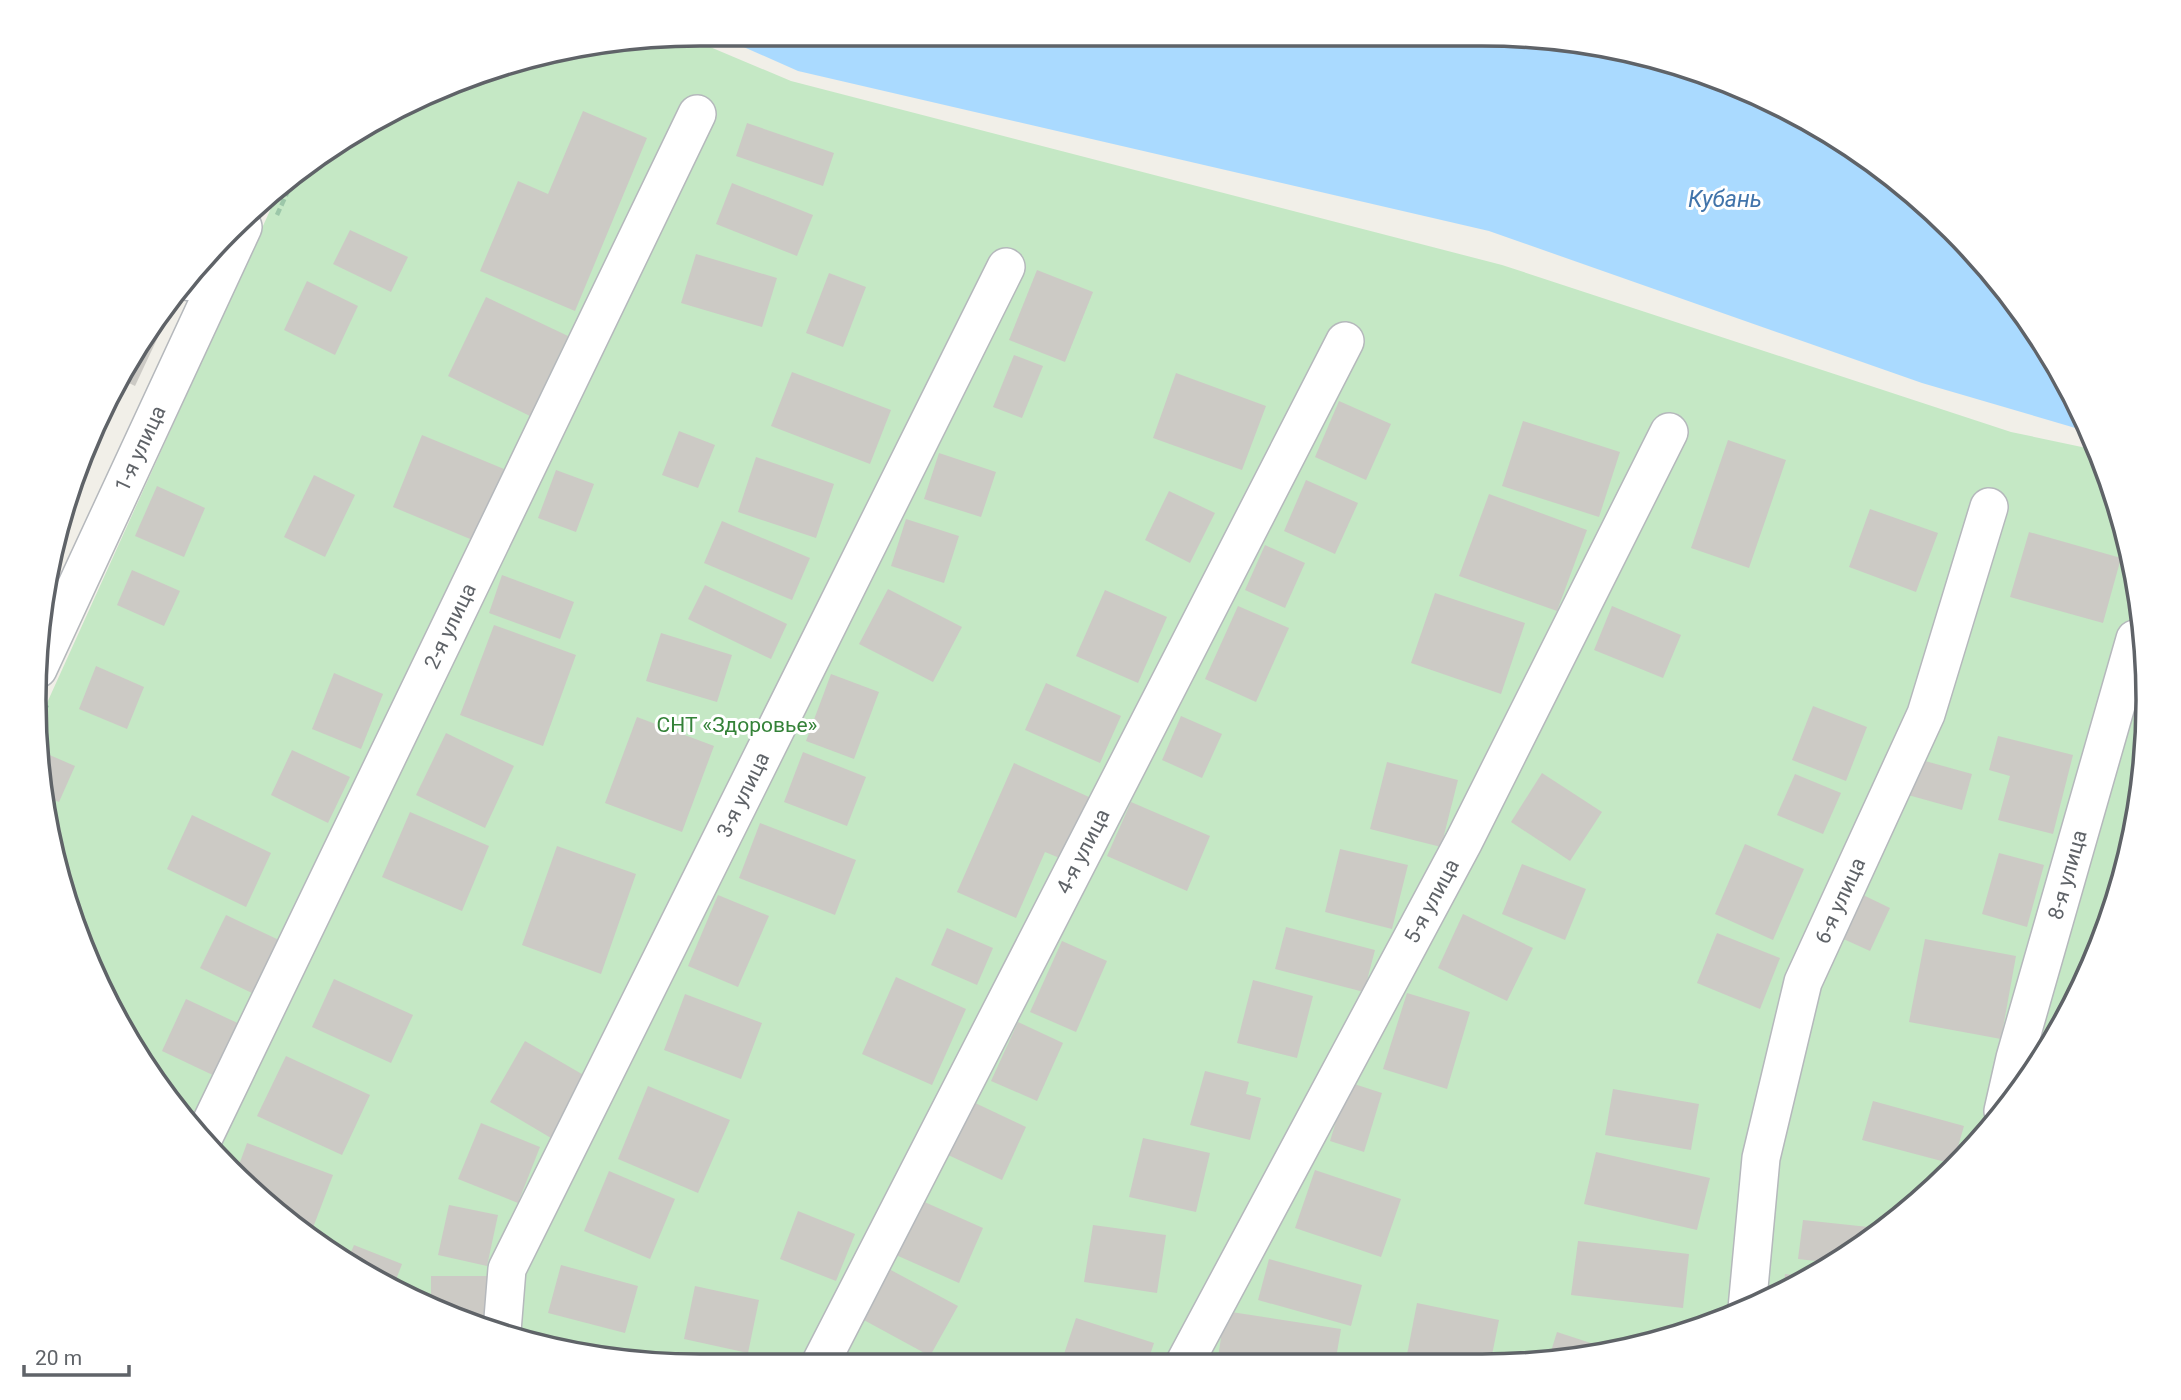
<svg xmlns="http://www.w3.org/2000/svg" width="2181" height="1400" font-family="Roboto,sans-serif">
  <rect width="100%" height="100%" fill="#f1efe8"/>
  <!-- green -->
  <path fill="#c5e8c5" d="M684,36L791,81L1502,265L2011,432L2096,450L2125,527L2146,656L2142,787L2112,914L2059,1033L1983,1139L1887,1229L1776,1298L1653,1344L1524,1365L613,1361L444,1316L261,1202L145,1070L56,873L37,725L277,195L329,146L486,69Z"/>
  <!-- water -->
  <path fill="#aadaff" d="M712,33L1568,39L1776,102L1920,198L2010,294L2079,405L2089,432L1922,383L1489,231L798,71Z"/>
  <!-- building -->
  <g fill="#cccac5">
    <path d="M583,111L647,138L575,311L480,271L518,181L548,194Z"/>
    <path d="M747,123L834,153L823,186L736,156Z"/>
    <path d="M732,183L813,215L797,256L716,224Z"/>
    <path d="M350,230L408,257L391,292L333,264Z"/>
    <path d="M696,254L777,278L762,327L681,303Z"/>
    <path d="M1037,270L1093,292L1065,362L1009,340Z"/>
    <path d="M829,273L866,287L843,347L806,333Z"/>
    <path d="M307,281L358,306L335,355L284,330Z"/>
    <path d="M486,297L568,336L530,416L448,376Z"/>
    <path d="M150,333L158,337L135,386L125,381Z"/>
    <path d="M1014,355L1043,366L1022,418L993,407Z"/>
    <path d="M792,372L891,410L870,464L771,426Z"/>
    <path d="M1176,373L1266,406L1242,470L1153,438Z"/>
    <path d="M1339,401L1391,424L1366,480L1315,457Z"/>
    <path d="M1523,421L1620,452L1599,517L1502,486Z"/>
    <path d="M679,431L715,445L698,488L662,475Z"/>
    <path d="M422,435L504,469L475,541L393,507Z"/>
    <path d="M1728,440L1786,460L1749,568L1691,548Z"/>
    <path d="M939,453L996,472L981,517L924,499Z"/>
    <path d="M756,457L834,484L816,538L738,512Z"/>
    <path d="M556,470L594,484L576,532L538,518Z"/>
    <path d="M314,475L355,495L325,557L284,537Z"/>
    <path d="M1306,480L1358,503L1335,554L1284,531Z"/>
    <path d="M157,486L205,508L184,557L135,536Z"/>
    <path d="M1169,491L1215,513L1190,563L1145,540Z"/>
    <path d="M1489,494L1587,530L1557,611L1459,576Z"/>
    <path d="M1870,509L1938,533L1916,592L1849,567Z"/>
    <path d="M906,519L959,536L944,583L891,566Z"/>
    <path d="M722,521L810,558L792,600L704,563Z"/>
    <path d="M2029,532L2121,558L2103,623L2010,597Z"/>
    <path d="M1265,545L1305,563L1285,608L1245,590Z"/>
    <path d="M132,570L180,591L164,626L117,605Z"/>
    <path d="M502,575L574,602L560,639L489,613Z"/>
    <path d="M705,585L787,624L771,659L688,619Z"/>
    <path d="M888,589L962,627L933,682L859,644Z"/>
    <path d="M1105,590L1167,617L1138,683L1076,656Z"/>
    <path d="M1435,593L1525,623L1501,694L1411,663Z"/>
    <path d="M1238,606L1289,628L1256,702L1205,679Z"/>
    <path d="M1612,606L1681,635L1663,678L1594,650Z"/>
    <path d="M494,625L576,655L543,746L460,715Z"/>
    <path d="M661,633L732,655L717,702L646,681Z"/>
    <path d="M96,666L144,687L127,729L79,709Z"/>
    <path d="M334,673L383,694L361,749L312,729Z"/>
    <path d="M831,674L879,692L854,759L806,741Z"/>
    <path d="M1046,683L1121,716L1100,763L1025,730Z"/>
    <path d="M1813,706L1867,727L1846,781L1792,760Z"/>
    <path d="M1181,716L1222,734L1202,778L1162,760Z"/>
    <path d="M637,717L714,746L682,832L605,803Z"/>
    <path d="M446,733L514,766L485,828L416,795Z"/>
    <path d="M1998,736L2073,755L2053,834L1998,820L2010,776L1989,770Z"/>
    <path d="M292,750L350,777L328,823L271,795Z"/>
    <path d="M803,752L866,777L847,826L784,802Z"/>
    <path d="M45,753L75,766L59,802L46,797L41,761Z"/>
    <path d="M1918,759L1972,774L1962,810L1908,795Z"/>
    <path d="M1387,762L1458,780L1441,847L1370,829Z"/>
    <path d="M1014,763L1089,797L1062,859L1045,852L1016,918L957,892Z"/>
    <path d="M1542,773L1602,812L1570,861L1511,822Z"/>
    <path d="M1795,774L1841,793L1823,834L1777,815Z"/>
    <path d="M2133,790L2141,792L2124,866L2118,864Z"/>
    <path d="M1131,802L1210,836L1187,891L1107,856Z"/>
    <path d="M410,812L489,846L462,911L382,877Z"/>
    <path d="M192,815L271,853L246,907L167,869Z"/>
    <path d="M760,823L856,860L835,915L739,878Z"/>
    <path d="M1745,844L1804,869L1773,940L1715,914Z"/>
    <path d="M557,846L636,874L601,974L522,945Z"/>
    <path d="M1340,849L1408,865L1392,929L1325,912Z"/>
    <path d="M1999,853L2044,865L2027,927L1982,914Z"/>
    <path d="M1522,864L1586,889L1565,940L1502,914Z"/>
    <path d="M2110,886L2119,888L2112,914L2101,940Z"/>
    <path d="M1859,893L1890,908L1870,951L1839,937Z"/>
    <path d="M718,895L769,916L738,987L688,966Z"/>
    <path d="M1463,914L1533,948L1507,1001L1438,968Z"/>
    <path d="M226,915L279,940L254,994L200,968Z"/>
    <path d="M1286,927L1375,950L1364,992L1275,969Z"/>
    <path d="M947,928L993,948L977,985L931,965Z"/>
    <path d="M1717,933L1780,958L1760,1009L1697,983Z"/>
    <path d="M1925,939L2016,956L2001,1039L1909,1022Z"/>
    <path d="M1062,941L1107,961L1076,1032L1030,1012Z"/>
    <path d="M896,977L966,1009L932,1085L862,1054Z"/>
    <path d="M334,979L413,1015L391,1063L312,1027Z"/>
    <path d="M1253,980L1313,996L1297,1058L1237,1043Z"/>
    <path d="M1407,993L1470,1012L1447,1089L1383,1069Z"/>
    <path d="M685,994L762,1023L741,1079L664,1050Z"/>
    <path d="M186,999L244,1026L219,1078L162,1051Z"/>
    <path d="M1018,1022L1063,1043L1037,1101L991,1081Z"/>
    <path d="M525,1041L587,1077L551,1138L490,1102Z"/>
    <path d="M286,1056L370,1095L342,1155L257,1116Z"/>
    <path d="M1205,1071L1249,1082L1246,1094L1261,1098L1250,1140L1190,1125Z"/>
    <path d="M1348,1082L1382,1093L1364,1152L1330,1141Z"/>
    <path d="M648,1086L730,1120L698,1193L618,1159Z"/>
    <path d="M1613,1089L1699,1104L1691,1150L1605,1135Z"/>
    <path d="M971,1101L1026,1127L1002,1180L946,1154Z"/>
    <path d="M1873,1101L1964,1126L1953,1164L1862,1140Z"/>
    <path d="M481,1123L540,1147L518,1203L458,1179Z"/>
    <path d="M1143,1138L1210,1153L1196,1212L1129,1197Z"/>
    <path d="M247,1143L333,1175L311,1233L261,1202L236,1173Z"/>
    <path d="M1596,1152L1710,1178L1697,1230L1584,1204Z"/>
    <path d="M1315,1170L1401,1199L1381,1257L1295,1228Z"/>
    <path d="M609,1171L675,1199L650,1259L584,1231Z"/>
    <path d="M920,1200L983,1228L959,1283L896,1255Z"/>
    <path d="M449,1205L498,1215L487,1266L438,1255Z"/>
    <path d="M798,1211L855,1234L836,1281L780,1259Z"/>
    <path d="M1803,1220L1887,1229L1833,1263L1798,1259Z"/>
    <path d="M1093,1225L1166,1235L1157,1293L1084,1282Z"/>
    <path d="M1578,1241L1689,1254L1683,1308L1571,1295Z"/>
    <path d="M354,1245L402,1264L394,1285L349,1257Z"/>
    <path d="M1269,1259L1362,1285L1351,1326L1258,1300Z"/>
    <path d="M561,1265L638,1286L625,1333L548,1313Z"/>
    <path d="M889,1269L958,1306L930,1356L862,1319Z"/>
    <path d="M1785,1274L1810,1277L1783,1294Z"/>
    <path d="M431,1276H488V1325L444,1316L431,1307Z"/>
    <path d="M695,1286L759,1300L748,1353L684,1339Z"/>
    <path d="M1417,1303L1499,1320L1490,1365H1405Z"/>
    <path d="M1225,1311L1341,1329L1335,1364H1217Z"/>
    <path d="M1076,1318L1154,1343L1147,1364L1061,1363Z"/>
    <path d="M1557,1332L1606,1348L1605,1352L1548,1361Z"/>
  </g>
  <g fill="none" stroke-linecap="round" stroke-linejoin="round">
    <defs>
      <path id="service" d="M178,287L187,291"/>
      <g id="minor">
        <path id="s1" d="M38,669L243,227"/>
        <path id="s2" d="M2003,1111L2015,1058L2135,639"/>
        <path id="s3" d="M204,1137L697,114"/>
        <path id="s4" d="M1747,1309L1761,1158L1803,982L1926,714L1989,507"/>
        <path id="s5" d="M502,1331L507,1269L1006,267"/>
        <path id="s6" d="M821,1362L1345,341"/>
        <path id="s7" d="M1184,1364L1464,841L1669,432"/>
      </g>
    </defs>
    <!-- service casing -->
    <use href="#service" stroke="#b5b8bc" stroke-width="21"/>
    <!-- minor casing -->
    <use href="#minor" stroke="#b5b8bc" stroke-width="40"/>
    <!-- path -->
    <g stroke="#9cc7a9" stroke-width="4.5" stroke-dasharray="7 3.5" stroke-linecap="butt">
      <path d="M277,215L293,180"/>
      <path d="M37,726L47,705"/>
    </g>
    <!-- service -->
    <use href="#service" stroke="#fff" stroke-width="18"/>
    <!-- minor -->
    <use href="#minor" stroke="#fff" stroke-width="37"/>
  </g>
  <g text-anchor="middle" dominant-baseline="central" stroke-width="6" stroke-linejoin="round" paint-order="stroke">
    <!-- street labels -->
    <g font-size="21" fill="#5f6368" stroke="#fff">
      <text stroke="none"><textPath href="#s1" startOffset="243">1-я улица</textPath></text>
      <text stroke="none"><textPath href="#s3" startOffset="567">2-я улица</textPath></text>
      <text stroke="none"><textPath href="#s5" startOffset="592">3-я улица</textPath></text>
      <text stroke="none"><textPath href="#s6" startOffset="574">4-я улица</textPath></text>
      <text stroke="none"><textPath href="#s2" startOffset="245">8-я улица</textPath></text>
      <text stroke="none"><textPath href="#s7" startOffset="525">5-я улица</textPath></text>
      <text stroke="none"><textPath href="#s4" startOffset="422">6-я улица</textPath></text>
    </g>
    <!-- park labels -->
    <g font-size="21" fill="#348238" stroke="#fff">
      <text x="737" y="725">СНТ «Здоровье»</text>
    </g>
    <!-- water labels -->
    <g font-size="23" font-style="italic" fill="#4174aa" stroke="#fff">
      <text x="1725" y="199">Кубань</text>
    </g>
  </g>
  <!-- crop -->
  <path d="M0 0H2181V1400H0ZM700 46H1482A654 654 0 0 1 2136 700V700A654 654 0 0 1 1482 1354H700A654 654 0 0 1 46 700V700A654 654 0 0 1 700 46Z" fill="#fff" fill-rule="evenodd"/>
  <path fill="none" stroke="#5f6368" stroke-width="3.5" d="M700 46H1482A654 654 0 0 1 2136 700V700A654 654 0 0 1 1482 1354H700A654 654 0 0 1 46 700V700A654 654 0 0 1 700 46Z"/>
  <!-- scale -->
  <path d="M24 1365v10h105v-10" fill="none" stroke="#5f6368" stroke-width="3.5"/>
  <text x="35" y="1365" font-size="21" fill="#5f6368" stroke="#ffffff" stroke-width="5" paint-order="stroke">20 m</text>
</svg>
